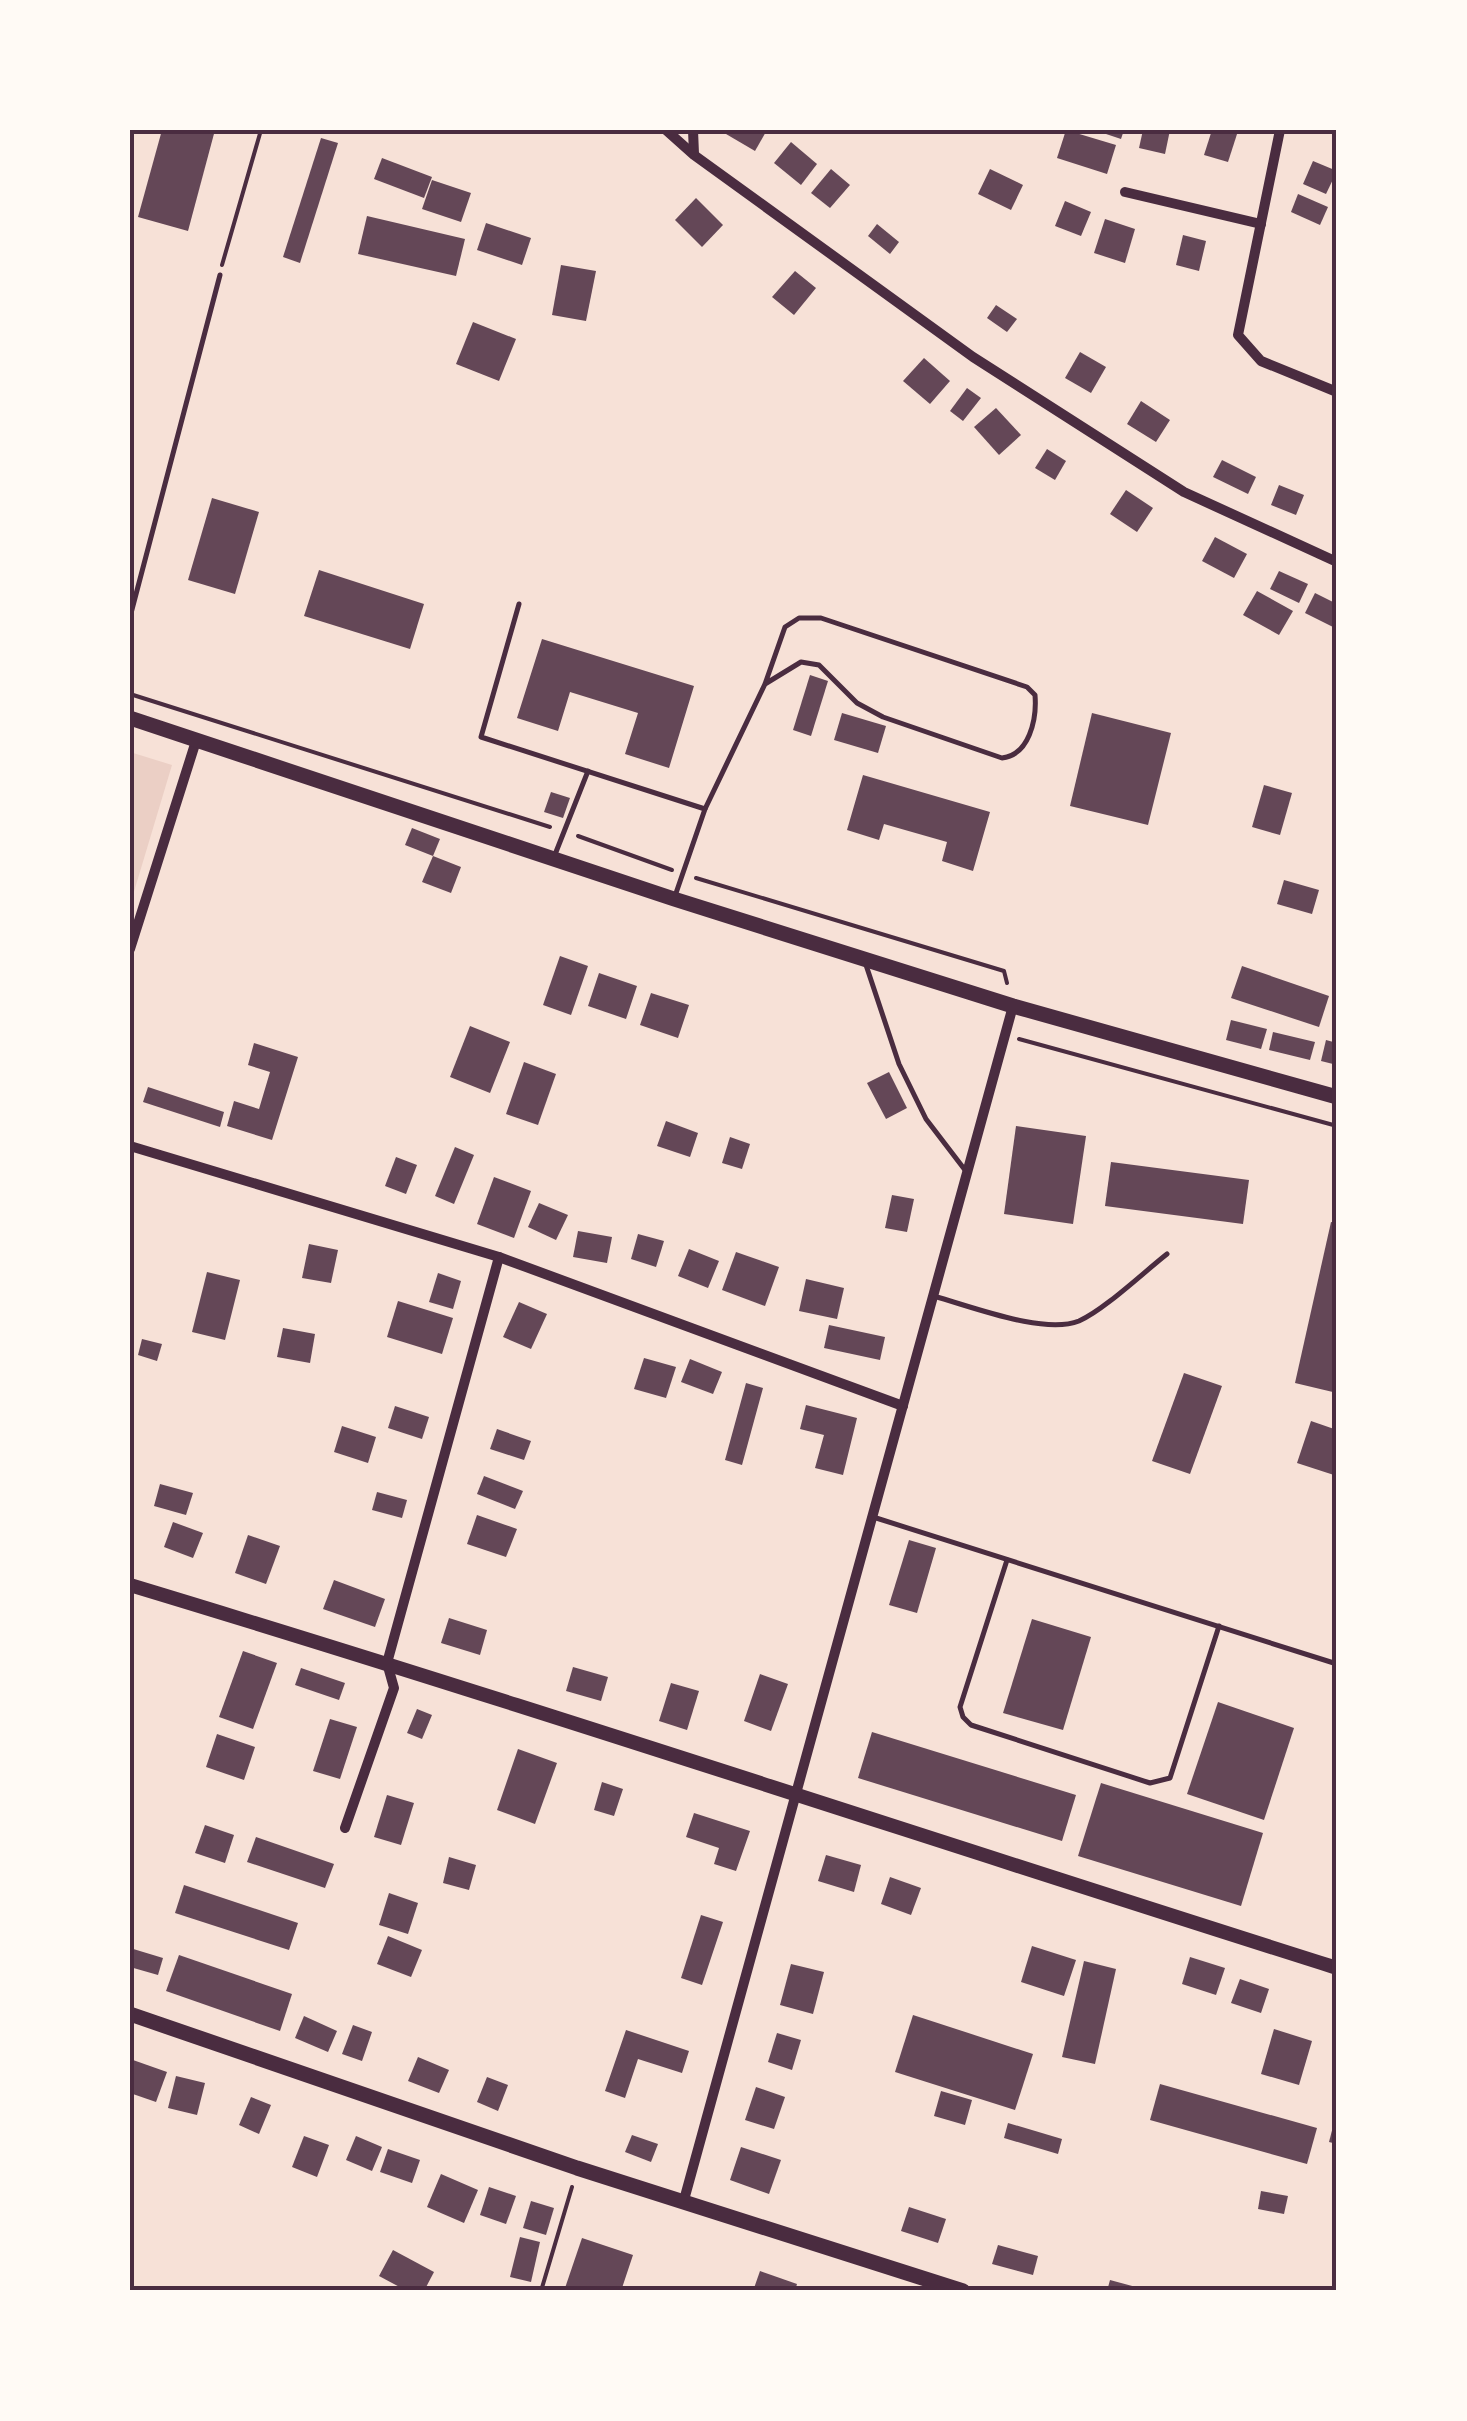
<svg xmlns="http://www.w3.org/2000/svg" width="1467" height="2421" font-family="'Fira Sans',sans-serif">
  <rect width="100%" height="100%" fill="#f7e1d7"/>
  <!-- green -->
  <path fill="#ebcfc5" d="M130,752L172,765L130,905Z"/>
  <!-- building -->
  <g fill="#644757">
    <path d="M162,130H215L188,231L138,217Z"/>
    <path d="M728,130H767L755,151L726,134Z"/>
    <path d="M1066,130L1116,145L1107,174L1057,158Z"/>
    <path d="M1094,130H1124L1121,139Z"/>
    <path d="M1143,130H1170L1165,154L1139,148Z"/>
    <path d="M1212,130L1238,131L1228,162L1204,155Z"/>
    <path d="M321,138L338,143L300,263L283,257Z"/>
    <path d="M791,142L817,164L801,185L774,163Z"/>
    <path d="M382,158L432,177L424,198L374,179Z"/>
    <path d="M1313,161L1337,171L1326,194L1303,184Z"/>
    <path d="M831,169L850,185L830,208L811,193Z"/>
    <path d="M990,169L1023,185L1011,210L978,194Z"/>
    <path d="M432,180L471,193L461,222L422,209Z"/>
    <path d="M1298,194L1328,207L1320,225L1291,212Z"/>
    <path d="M696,198L723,225L702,247L675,220Z"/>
    <path d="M1065,201L1091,212L1081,236L1055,226Z"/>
    <path d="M367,216L465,239L456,276L358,254Z"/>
    <path d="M1105,219L1135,229L1125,263L1094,253Z"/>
    <path d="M486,223L531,238L522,265L477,250Z"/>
    <path d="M877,224L899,242L890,254L868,236Z"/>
    <path d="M1183,235L1206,241L1199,271L1176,265Z"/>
    <path d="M561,265L596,271L586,321L552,315Z"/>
    <path d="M795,271L816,288L794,315L772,297Z"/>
    <path d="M996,305L1017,319L1007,332L987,318Z"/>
    <path d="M473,322L516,339L499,381L456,364Z"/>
    <path d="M1080,352L1106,367L1091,393L1065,378Z"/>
    <path d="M924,358L950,381L930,404L903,381Z"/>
    <path d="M967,388L981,398L963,421L950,411Z"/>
    <path d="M1141,401L1170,420L1156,442L1127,424Z"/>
    <path d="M996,408L1021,435L999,455L974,427Z"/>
    <path d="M1047,449L1066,461L1055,480L1035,468Z"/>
    <path d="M1222,460L1256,477L1248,494L1213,477Z"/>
    <path d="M1279,485L1304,495L1296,515L1271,505Z"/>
    <path d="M1126,490L1153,508L1137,532L1110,514Z"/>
    <path d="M212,498L259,512L235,594L188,580Z"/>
    <path d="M1215,537L1247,554L1234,578L1202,561Z"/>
    <path d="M319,570L424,604L410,649L304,616Z"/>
    <path d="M1279,571L1308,584L1299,603L1270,589Z"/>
    <path d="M1257,591L1293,611L1279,635L1243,615Z"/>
    <path d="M1315,593L1337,604V629L1305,613Z"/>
    <path d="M542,639L694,686L669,768L625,754L638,713L570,692L558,731L517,718Z"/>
    <path d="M810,675L828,681L811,736L793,730Z"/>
    <path d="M842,713L886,726L878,753L834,740Z"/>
    <path d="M1092,713L1171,733L1148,825L1070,806Z"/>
    <path d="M863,775L990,812L973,871L942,861L947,842L884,824L879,840L847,830Z"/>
    <path d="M1264,785L1292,793L1280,835L1252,827Z"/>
    <path d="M551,792L570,798L563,818L544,812Z"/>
    <path d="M412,828L440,839L433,856L405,845Z"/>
    <path d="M433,856L461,867L451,893L422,882Z"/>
    <path d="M1284,880L1319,890L1312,914L1277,904Z"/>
    <path d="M560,956L588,966L571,1015L543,1005Z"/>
    <path d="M1242,966L1329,996L1319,1027L1231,998Z"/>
    <path d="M599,973L637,986L626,1019L588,1006Z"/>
    <path d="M651,993L689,1005L678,1038L640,1025Z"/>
    <path d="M1231,1020L1267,1029L1261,1049L1226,1040Z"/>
    <path d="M470,1026L510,1042L490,1093L450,1077Z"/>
    <path d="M1273,1032L1315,1042L1310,1060L1269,1050Z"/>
    <path d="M1326,1040L1337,1043V1065L1321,1061Z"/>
    <path d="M254,1043L298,1057L272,1140L227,1126L234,1101L259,1109L270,1072L248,1065Z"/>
    <path d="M524,1062L556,1074L538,1125L506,1114Z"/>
    <path d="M889,1072L907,1108L886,1119L867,1083Z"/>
    <path d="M148,1087L224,1112L220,1127L143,1102Z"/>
    <path d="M666,1121L698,1133L690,1157L657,1146Z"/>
    <path d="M1016,1126L1086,1136L1073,1224L1004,1214Z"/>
    <path d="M730,1137L750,1144L742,1169L722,1163Z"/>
    <path d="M455,1147L474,1155L454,1204L435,1196Z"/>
    <path d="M396,1157L417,1165L406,1194L385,1186Z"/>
    <path d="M1111,1162L1249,1180L1243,1224L1105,1206Z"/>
    <path d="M494,1177L531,1191L514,1238L477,1224Z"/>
    <path d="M892,1195L914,1199L907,1232L885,1228Z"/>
    <path d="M539,1203L568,1215L556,1240L528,1227Z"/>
    <path d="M1331,1222L1337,1223V1393L1295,1383Z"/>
    <path d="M578,1231L612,1237L607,1263L573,1257Z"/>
    <path d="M638,1234L664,1241L656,1267L631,1259Z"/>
    <path d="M309,1244L338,1250L331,1283L302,1278Z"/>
    <path d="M689,1249L719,1261L708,1288L678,1276Z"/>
    <path d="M736,1252L779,1267L765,1306L722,1290Z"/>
    <path d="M207,1272L240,1280L225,1340L192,1332Z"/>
    <path d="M438,1273L461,1281L453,1309L429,1302Z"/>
    <path d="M806,1279L844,1288L837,1319L799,1311Z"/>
    <path d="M398,1301L453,1318L442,1354L387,1337Z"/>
    <path d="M519,1302L547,1314L531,1349L503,1337Z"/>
    <path d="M829,1325L885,1337L880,1360L824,1348Z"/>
    <path d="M283,1328L315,1334L310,1363L277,1357Z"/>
    <path d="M142,1339L162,1344L157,1361L138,1355Z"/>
    <path d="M644,1358L676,1367L666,1398L634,1389Z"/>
    <path d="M690,1359L722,1372L713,1394L681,1382Z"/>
    <path d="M1184,1373L1222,1386L1190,1474L1152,1461Z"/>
    <path d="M746,1383L763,1388L742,1465L725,1460Z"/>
    <path d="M806,1405L857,1418L843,1475L815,1468L824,1435L800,1429Z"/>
    <path d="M395,1406L429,1417L422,1439L388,1428Z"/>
    <path d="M1311,1421L1337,1430V1476L1297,1463Z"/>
    <path d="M342,1426L376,1437L368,1463L334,1452Z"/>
    <path d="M497,1429L531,1441L524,1460L490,1449Z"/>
    <path d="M484,1476L523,1491L515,1509L477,1494Z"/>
    <path d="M160,1484L193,1493L186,1515L154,1506Z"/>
    <path d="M377,1492L407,1500L402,1518L372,1510Z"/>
    <path d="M477,1515L517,1529L506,1557L467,1544Z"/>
    <path d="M173,1522L203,1533L193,1558L164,1547Z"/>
    <path d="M248,1535L280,1546L266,1584L235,1573Z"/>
    <path d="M909,1540L936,1548L917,1613L889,1605Z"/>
    <path d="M334,1580L385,1599L375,1627L323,1609Z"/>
    <path d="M449,1618L487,1630L480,1655L441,1643Z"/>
    <path d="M1032,1619L1091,1637L1063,1730L1003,1713Z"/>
    <path d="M243,1651L277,1663L253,1729L219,1717Z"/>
    <path d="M573,1667L608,1677L601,1701L566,1691Z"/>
    <path d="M301,1668L345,1683L339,1700L295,1685Z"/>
    <path d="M760,1674L788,1684L771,1731L744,1721Z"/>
    <path d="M671,1683L699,1691L687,1730L659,1721Z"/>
    <path d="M1218,1702L1294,1728L1264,1820L1187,1794Z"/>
    <path d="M417,1709L432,1715L422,1739L407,1733Z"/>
    <path d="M330,1719L357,1727L340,1779L313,1771Z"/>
    <path d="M872,1732L1076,1795L1062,1841L858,1778Z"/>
    <path d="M217,1734L255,1747L244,1780L206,1767Z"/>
    <path d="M518,1749L557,1763L535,1824L497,1810Z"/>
    <path d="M602,1782L623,1789L614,1816L594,1810Z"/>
    <path d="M1101,1783L1263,1833L1241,1906L1078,1856Z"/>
    <path d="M387,1795L414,1803L401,1845L374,1837Z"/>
    <path d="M694,1813L750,1831L736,1871L714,1864L719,1848L686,1837Z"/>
    <path d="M205,1825L234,1835L225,1863L195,1853Z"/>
    <path d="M256,1837L334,1864L325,1888L247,1862Z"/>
    <path d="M826,1855L861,1865L854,1892L818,1881Z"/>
    <path d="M449,1857L476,1865L469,1890L443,1883Z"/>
    <path d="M890,1877L921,1888L911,1915L881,1904Z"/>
    <path d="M184,1885L298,1923L289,1950L175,1913Z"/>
    <path d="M389,1893L418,1903L408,1934L379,1925Z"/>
    <path d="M701,1915L723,1922L702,1985L681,1978Z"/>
    <path d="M388,1936L422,1950L411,1977L377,1964Z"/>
    <path d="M1032,1946L1076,1960L1064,1996L1021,1982Z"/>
    <path d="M130,1948L163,1958L158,1975L130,1967Z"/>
    <path d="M179,1955L292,1994L280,2031L166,1991Z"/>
    <path d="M1190,1957L1225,1968L1216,1995L1182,1984Z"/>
    <path d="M1084,1961L1116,1969L1095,2064L1062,2057Z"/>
    <path d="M791,1964L824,1972L813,2014L780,2005Z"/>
    <path d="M1240,1979L1269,1989L1261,2013L1231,2003Z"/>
    <path d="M913,2015L1033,2054L1015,2110L895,2072Z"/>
    <path d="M304,2016L337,2031L328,2052L295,2038Z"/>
    <path d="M353,2025L372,2032L362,2061L342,2054Z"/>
    <path d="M1274,2029L1312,2041L1299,2085L1261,2074Z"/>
    <path d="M626,2030L689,2051L682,2073L638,2059L625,2098L605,2091Z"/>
    <path d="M777,2033L801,2040L792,2070L768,2062Z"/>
    <path d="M418,2057L449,2070L439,2093L408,2081Z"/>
    <path d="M133,2060L167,2072L156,2102L130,2093Z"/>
    <path d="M176,2076L205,2083L197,2115L168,2108Z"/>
    <path d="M487,2077L508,2085L498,2111L477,2102Z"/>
    <path d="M1160,2084L1317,2128L1307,2164L1150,2120Z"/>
    <path d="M756,2087L785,2097L774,2129L745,2120Z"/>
    <path d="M941,2091L972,2100L965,2125L934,2116Z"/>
    <path d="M251,2097L271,2105L259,2134L239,2125Z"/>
    <path d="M1336,2115H1337V2144L1329,2142Z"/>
    <path d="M1008,2123L1062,2139L1058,2154L1004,2138Z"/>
    <path d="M632,2135L658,2144L651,2162L625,2152Z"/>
    <path d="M304,2136L329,2145L317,2177L292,2167Z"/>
    <path d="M356,2136L382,2147L372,2171L346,2160Z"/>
    <path d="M741,2147L781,2160L769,2194L730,2180Z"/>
    <path d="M388,2149L420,2160L412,2183L380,2172Z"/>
    <path d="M441,2174L478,2190L464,2223L427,2207Z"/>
    <path d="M489,2187L516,2196L506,2224L480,2215Z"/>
    <path d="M1261,2191L1288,2196L1284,2214L1258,2209Z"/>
    <path d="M531,2201L554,2208L546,2235L523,2228Z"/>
    <path d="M909,2207L946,2219L938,2243L901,2231Z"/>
    <path d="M520,2237L540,2242L531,2282L510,2277Z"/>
    <path d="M582,2238L633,2255L621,2291H564Z"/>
    <path d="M998,2245L1038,2256L1033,2275L992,2264Z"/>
    <path d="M393,2250L434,2272L424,2291H407L379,2276Z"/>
    <path d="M760,2271L797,2284L795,2291H753Z"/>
    <path d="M1110,2280L1147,2290V2291H1107Z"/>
  </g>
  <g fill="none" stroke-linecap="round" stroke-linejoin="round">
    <!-- path -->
    <g stroke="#4a2c40" stroke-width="4">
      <path d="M222,265L261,130"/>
      <path d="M130,694L550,827"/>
      <path d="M578,836L672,870"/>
      <path d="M696,878L1004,971L1007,983"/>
      <path d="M1019,1039L1337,1126"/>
      <path d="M541,2291L572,2187"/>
    </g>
    <!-- service -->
    <g stroke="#4a2c40" stroke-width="5">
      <path d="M519,604L481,737L705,809"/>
      <path d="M130,617L220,275"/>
      <path d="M554,857L588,771"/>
      <path d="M675,896L705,809L765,684L785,627L799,618H821L1027,687L1035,695C1037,720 1029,755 1002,758L883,717L857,703L819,665L801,662L765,684"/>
      <path d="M865,962L899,1064L926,1119L965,1170"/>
      <path d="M933,1296C971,1306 1043,1335 1079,1321C1104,1310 1144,1272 1167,1254"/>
      <path d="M873,1517L1337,1664"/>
      <path d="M1007,1560L960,1707L963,1717L971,1725L1150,1783L1170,1778L1219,1626"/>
    </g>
    <!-- minor -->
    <g stroke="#4a2c40" stroke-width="10">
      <path d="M666,130L694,155L973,357L1184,492L1337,562"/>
      <path d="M693,130L694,154"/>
      <path d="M1280,130L1238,335L1261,361L1337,392"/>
      <path d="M1125,192L1261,224"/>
      <path d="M130,949L196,741"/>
      <path d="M130,1146L499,1257L903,1406"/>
      <path d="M345,1828L394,1688L387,1663L499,1257"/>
      <path d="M684,2200L1013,1006"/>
    </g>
    <!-- tertiary -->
    <path stroke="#4a2c40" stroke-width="14" d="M130,1585C534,1707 935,1841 1337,1968"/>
    <!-- secondary -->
    <g stroke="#4a2c40" stroke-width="15">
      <path d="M130,718L674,899L1013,1006L1337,1097"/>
      <path d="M130,2014L577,2168L963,2291"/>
    </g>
  </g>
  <!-- border -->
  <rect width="1467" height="2421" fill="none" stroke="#fffaf5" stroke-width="265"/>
  <rect x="132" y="132" width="1202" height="2156" fill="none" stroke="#4a2c40" stroke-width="4"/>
</svg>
